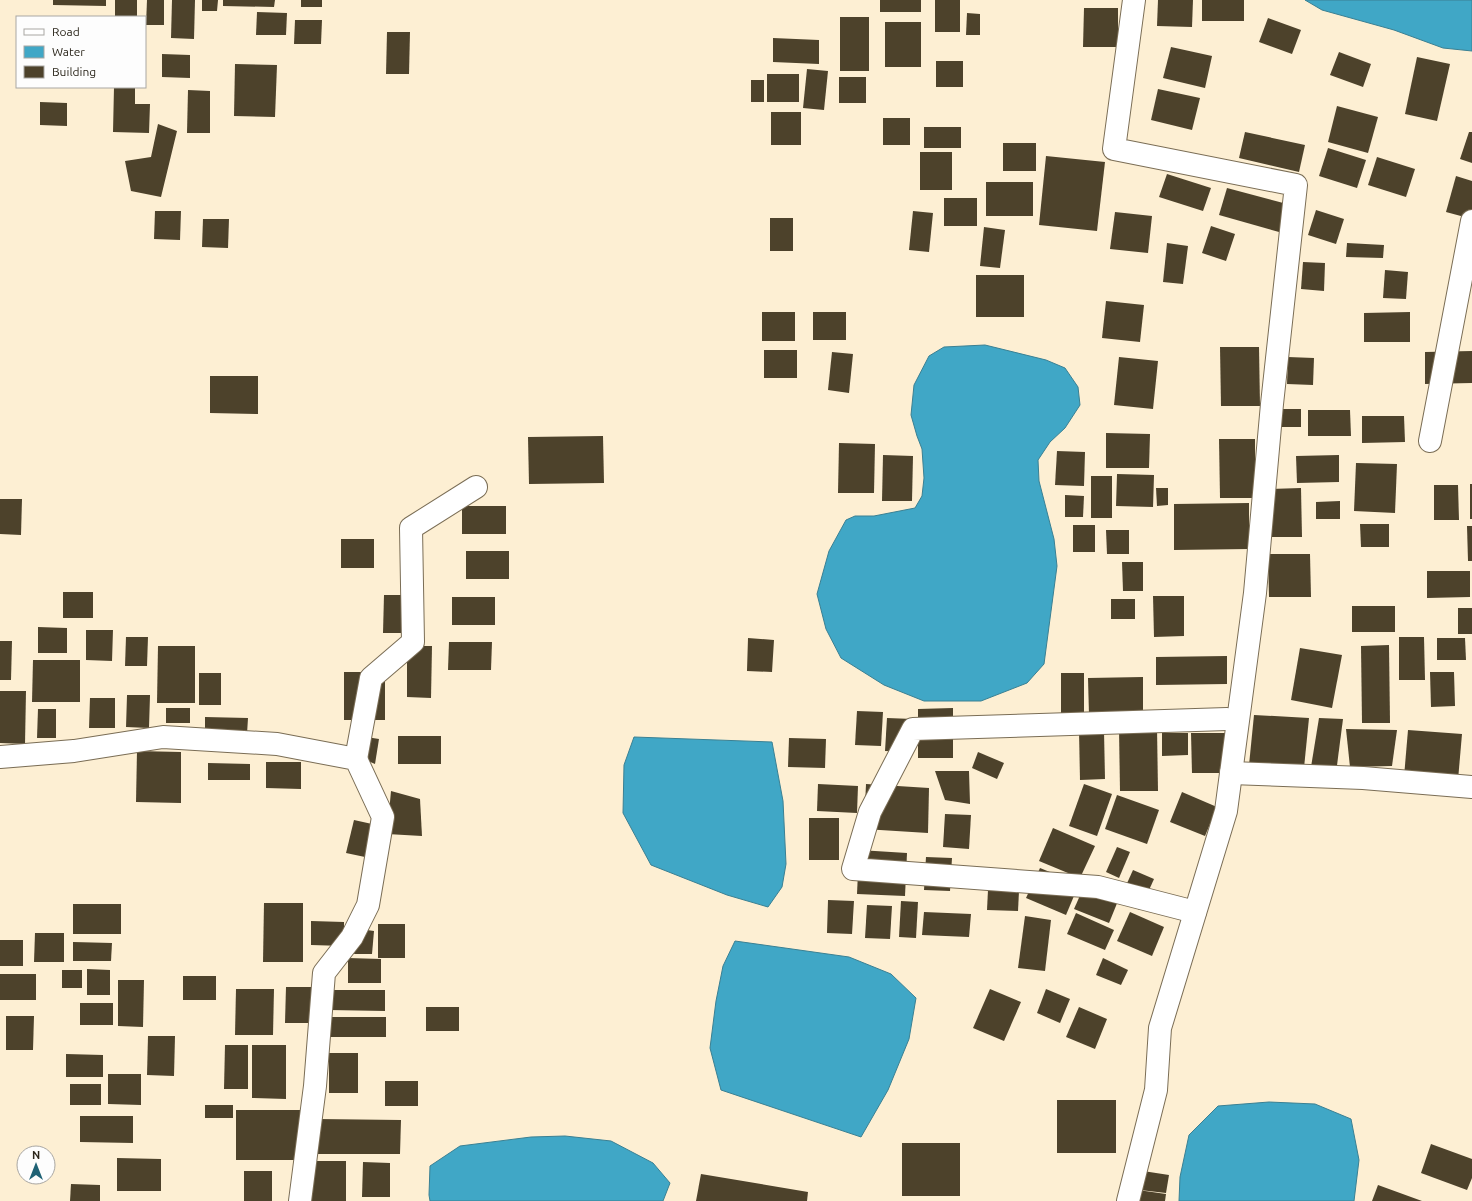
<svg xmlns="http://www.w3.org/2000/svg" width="1472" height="1201" font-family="Ubuntu,sans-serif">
  <rect width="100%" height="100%" fill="#fdefd3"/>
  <!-- water -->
  <g fill="#40a7c6" stroke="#3a8093">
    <path d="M1305,0H1472V51L1443,48L1394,30L1322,10Z"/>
    <path d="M985,345L1046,360L1065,368L1078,387L1080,405L1065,428L1050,442L1038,460L1039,481L1054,539L1057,566L1044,664L1027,683L981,701H924L884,685L841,658L826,629L817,594L829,551L846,520L855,516H874L915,508L922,496L924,478L922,449L917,436L911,415L914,385L929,356L944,347Z"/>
    <path d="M634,737L772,742L783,801L786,864L782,887L768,907L727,895L651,865L623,813L624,765Z"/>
    <path d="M735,941L849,957L891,974L916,998L909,1039L888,1090L861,1137L721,1090L710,1048L716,1001L723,966Z"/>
    <path d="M1269,1102L1315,1104L1351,1119L1359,1160L1354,1201H1179L1180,1177L1189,1135L1218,1106Z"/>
    <path d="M565,1136L611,1141L653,1163L670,1183L663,1201H430L429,1195L430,1166L460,1146L531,1137Z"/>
  </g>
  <!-- building -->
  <g fill="#4d422b">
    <path d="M53,0H106V6L53,5Z"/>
    <rect x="115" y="0" width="22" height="17"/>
    <path d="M147,0H164V25H146Z"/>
    <path d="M172,0H195L194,39L171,38Z"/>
    <path d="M202,0H218L217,11H202Z"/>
    <path d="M223,0H275L274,7L223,6Z"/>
    <rect x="301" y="0" width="21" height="7"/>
    <rect x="880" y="0" width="41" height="12"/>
    <rect x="935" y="0" width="25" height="32"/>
    <path d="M1158,0H1193L1192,27L1157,26Z"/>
    <rect x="1202" y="0" width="42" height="21"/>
    <path d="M1084,8H1118V47H1083Z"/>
    <path d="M257,12L287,13L286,35H256Z"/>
    <path d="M967,13L980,14V35H966Z"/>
    <rect x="840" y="17" width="29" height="54"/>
    <path d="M1268,18L1301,30L1292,54L1259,42Z"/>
    <path d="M295,20H322L321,44H294Z"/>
    <rect x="885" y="22" width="36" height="45"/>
    <path d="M387,32H410L409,74H386Z"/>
    <path d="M773,38L819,40V64L773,62Z"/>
    <path d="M1171,47L1212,56L1205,88L1163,78Z"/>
    <path d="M1339,52L1371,64L1363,87L1330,75Z"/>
    <path d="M162,54L190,55V78L162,77Z"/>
    <path d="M1417,57L1450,64L1437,121L1405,114Z"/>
    <rect x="936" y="61" width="27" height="26"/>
    <path d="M235,64L277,65L275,117L234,116Z"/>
    <path d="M807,69L828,71L824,110L803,108Z"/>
    <rect x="767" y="74" width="32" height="28"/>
    <rect x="839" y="77" width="27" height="26"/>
    <rect x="751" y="80" width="13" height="22"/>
    <path d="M114,87H135V104H150L149,133L113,132Z"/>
    <path d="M1158,89L1200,98L1192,130L1151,120Z"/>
    <path d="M188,90L210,91V133H187Z"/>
    <path d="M40,102L67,103V126L40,125Z"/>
    <path d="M1337,106L1378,117L1368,153L1328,142Z"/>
    <rect x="771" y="112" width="30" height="33"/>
    <rect x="883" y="118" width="27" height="27"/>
    <path d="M158,124L177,131L161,197L131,191L125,161L151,157Z"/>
    <rect x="924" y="127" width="37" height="21"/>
    <path d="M1245,132L1305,145L1299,172L1239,158Z"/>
    <path d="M1469,132H1472V163L1460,159Z"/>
    <rect x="1003" y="143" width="33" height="28"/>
    <path d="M1328,148L1366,160L1357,188L1319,176Z"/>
    <rect x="920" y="152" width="32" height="38"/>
    <path d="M1046,156L1105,162L1097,231L1039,225Z"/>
    <path d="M1377,157L1415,169L1406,197L1368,185Z"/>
    <path d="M1167,174L1211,188L1203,211L1159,197Z"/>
    <path d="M1456,176L1472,181V219L1446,212Z"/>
    <rect x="986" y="182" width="47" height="34"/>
    <path d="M1227,188L1287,204L1279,232L1219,215Z"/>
    <rect x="944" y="198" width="33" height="28"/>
    <path d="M1316,210L1344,219L1336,244L1308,235Z"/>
    <path d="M155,211H181L180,240L154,239Z"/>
    <path d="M913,211L933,213L929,252L909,250Z"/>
    <path d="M1115,212L1152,216L1148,253L1110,249Z"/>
    <rect x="770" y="218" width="23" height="33"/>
    <path d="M203,219H229L228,248L202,247Z"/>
    <path d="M1211,226L1235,234L1226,261L1202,253Z"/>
    <path d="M984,227L1005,230L1000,268L980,266Z"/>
    <path d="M1167,243L1188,246L1183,284L1163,282Z"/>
    <path d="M1347,243L1384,245L1383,258L1346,257Z"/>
    <path d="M1303,262L1325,263L1324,291L1301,289Z"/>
    <path d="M1385,270L1408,272L1406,299L1383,298Z"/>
    <rect x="976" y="275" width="48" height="42"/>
    <path d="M1106,301L1144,305L1140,342L1102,338Z"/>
    <rect x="762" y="312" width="33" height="29"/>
    <rect x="813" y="312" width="33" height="28"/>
    <path d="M1410,312V342H1364V313Z"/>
    <path d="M1220,347H1259L1260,406H1221Z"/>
    <rect x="764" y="350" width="33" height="28"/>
    <path d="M1472,351V383L1425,384V352Z"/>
    <path d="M832,352L853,354L849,393L828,390Z"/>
    <path d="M1119,357L1158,361L1153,409L1114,405Z"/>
    <path d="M1288,357L1314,358L1313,385L1287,384Z"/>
    <path d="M210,376H258V414L210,413Z"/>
    <rect x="1277" y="409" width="24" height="18"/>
    <path d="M1308,410H1350L1351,436H1308Z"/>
    <path d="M1362,416H1404L1405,442L1362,443Z"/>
    <path d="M1106,433L1150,434L1149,468H1106Z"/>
    <path d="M603,436L604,483L529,484L528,437Z"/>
    <path d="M1219,439H1255V498H1220Z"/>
    <path d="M839,443L875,444L874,493H838Z"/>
    <path d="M1057,451L1085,452L1084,486L1055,485Z"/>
    <path d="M883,455L913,456L912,501H882Z"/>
    <path d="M1339,455V482L1297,483L1296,456Z"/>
    <path d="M1356,463L1397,464L1395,513L1354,511Z"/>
    <path d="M1117,474L1154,475L1153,507L1116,506Z"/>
    <rect x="1091" y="476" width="21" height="42"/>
    <rect x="1470" y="484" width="2" height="35"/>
    <path d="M1434,485H1458L1459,520H1434Z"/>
    <path d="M1156,488H1168V505L1157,506Z"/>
    <path d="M1301,488L1302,537H1271L1270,489Z"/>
    <path d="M1065,495L1084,496L1083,517H1065Z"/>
    <path d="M0,499H22L21,535L0,534Z"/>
    <path d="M1340,501V519H1316V502Z"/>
    <path d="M1249,503V549L1174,550V504Z"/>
    <rect x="462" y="506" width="44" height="28"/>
    <path d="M1360,524H1389V547H1361Z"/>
    <rect x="1073" y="525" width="22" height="27"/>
    <path d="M1467,526H1472V561H1468Z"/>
    <path d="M1106,530H1129V554H1107Z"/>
    <rect x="341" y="539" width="33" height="29"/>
    <rect x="466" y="551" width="43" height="28"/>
    <path d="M1268,554H1310L1311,597H1269Z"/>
    <path d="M1122,562H1143V591H1123Z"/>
    <path d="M1427,571H1470V597L1427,598Z"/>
    <rect x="63" y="592" width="30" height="26"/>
    <path d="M384,595H408V633H383Z"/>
    <path d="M1153,596H1184V636L1154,637Z"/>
    <rect x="452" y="597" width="43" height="28"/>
    <rect x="1111" y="599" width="24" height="20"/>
    <rect x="1352" y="606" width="43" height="26"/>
    <rect x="1458" y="608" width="14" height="26"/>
    <path d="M38,627L67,628V653H38Z"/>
    <path d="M86,630H113L112,661L86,660Z"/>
    <path d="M126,637H148L147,666H125Z"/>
    <path d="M1399,637H1424L1425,680H1399Z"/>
    <path d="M748,638L774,640L772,672L747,671Z"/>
    <path d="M1437,638H1465L1466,660H1437Z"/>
    <path d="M0,641H12L11,680H0Z"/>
    <path d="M449,642H492L491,670H448Z"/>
    <path d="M1389,645L1390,723H1362L1361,646Z"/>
    <path d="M158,646H195V703H157Z"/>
    <path d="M407,646H432L431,698L407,697Z"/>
    <path d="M1300,648L1342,655L1332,708L1291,700Z"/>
    <path d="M1227,656V684L1156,685V657Z"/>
    <path d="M33,660H80V702H32Z"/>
    <rect x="344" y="672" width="41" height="48"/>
    <path d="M1430,672H1454L1455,706L1431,707Z"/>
    <rect x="199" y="673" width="22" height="32"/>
    <rect x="1061" y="673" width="23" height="45"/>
    <path d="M1143,677V715H1089L1088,678Z"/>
    <path d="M0,691H26L25,744L0,743Z"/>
    <path d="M127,695H150L149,728L126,727Z"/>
    <path d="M90,698H115V728H89Z"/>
    <rect x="166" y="708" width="24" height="15"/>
    <path d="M953,708V758H918V709Z"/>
    <path d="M38,709H56V738H37Z"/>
    <path d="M857,711L883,712L881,746L855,745Z"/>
    <path d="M1254,715L1309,718L1304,768L1249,765Z"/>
    <path d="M205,717L248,718L247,734H205Z"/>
    <path d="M887,718L913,719L911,752L885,751Z"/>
    <path d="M1319,718L1343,719L1336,773L1311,767Z"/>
    <path d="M1157,728L1158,791H1120L1119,729Z"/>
    <path d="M1346,729L1397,730L1392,766L1350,767Z"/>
    <path d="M1408,730L1462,734L1458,780L1404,777Z"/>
    <path d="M1079,731H1104L1105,779L1080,780Z"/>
    <path d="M1162,733H1188V755L1162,756Z"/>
    <path d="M1191,733H1225L1226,773H1192Z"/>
    <path d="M360,736L379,739L375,764L354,755Z"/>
    <rect x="398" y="736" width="43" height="28"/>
    <path d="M789,738L826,739L825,768L788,767Z"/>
    <path d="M137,751L181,752V803L136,802Z"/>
    <path d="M978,752L1004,763L997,779L972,768Z"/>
    <path d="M266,762H301V789L266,788Z"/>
    <path d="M208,763L250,764V780H208Z"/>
    <path d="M935,771H969L970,804L945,800Z"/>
    <path d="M818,784L858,786L857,813L817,811Z"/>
    <path d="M866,784L929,788L928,833L864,829Z"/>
    <path d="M1084,784L1112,794L1097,836L1069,826Z"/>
    <path d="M391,791L420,799L422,836L387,834Z"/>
    <path d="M1182,792L1217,807L1205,836L1170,822Z"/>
    <path d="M1117,795L1159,810L1147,844L1105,829Z"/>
    <path d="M945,814L971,815L969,849L943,847Z"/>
    <rect x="809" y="818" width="30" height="42"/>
    <path d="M354,820L372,824L365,857L346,853Z"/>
    <path d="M1053,828L1095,846L1080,878L1039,861Z"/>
    <path d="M1117,847L1130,852L1119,878L1106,872Z"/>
    <path d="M859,850L907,853L905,896L857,894Z"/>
    <path d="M926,857L952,858L950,891L924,890Z"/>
    <path d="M1040,868L1079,884L1066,915L1026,898Z"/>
    <path d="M989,870L1020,871L1018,911L987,910Z"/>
    <path d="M1133,870L1154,879L1140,910L1119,901Z"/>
    <path d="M1086,882L1120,896L1109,923L1074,909Z"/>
    <path d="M828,900L854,901L852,934L827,933Z"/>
    <path d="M901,901L918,902L916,938L899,937Z"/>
    <path d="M264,903H303V962H263Z"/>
    <rect x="73" y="904" width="48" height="30"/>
    <path d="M867,905L892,906L890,939L865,938Z"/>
    <path d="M924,912L971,914L969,937L922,935Z"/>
    <path d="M1130,912L1164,927L1152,956L1117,941Z"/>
    <path d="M1076,913L1114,930L1105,950L1067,934Z"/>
    <path d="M1025,916L1051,920L1045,971L1018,968Z"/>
    <path d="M311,921L344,922V946L311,945Z"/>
    <rect x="378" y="924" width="27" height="34"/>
    <path d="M360,929L374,931L372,954H354Z"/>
    <path d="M35,933H64V962H34Z"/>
    <rect x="0" y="940" width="23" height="26"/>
    <path d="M73,942L112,943L111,961H73Z"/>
    <path d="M348,958L381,959V983H348Z"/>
    <path d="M1103,958L1128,970L1121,985L1096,975Z"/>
    <path d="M87,969L110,970V995H87Z"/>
    <rect x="62" y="970" width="20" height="18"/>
    <rect x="0" y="974" width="36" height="26"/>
    <rect x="183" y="976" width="33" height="24"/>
    <path d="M118,980H144L143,1027L118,1026Z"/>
    <path d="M286,987H313V1023H285Z"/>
    <path d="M236,989H274L273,1035H235Z"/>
    <path d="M990,989L1021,1002L1004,1041L973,1028Z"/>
    <path d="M1046,989L1070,999L1060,1023L1037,1013Z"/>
    <path d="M329,990H385V1011L329,1010Z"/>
    <rect x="80" y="1003" width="33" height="22"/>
    <rect x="426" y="1007" width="33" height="24"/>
    <path d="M1079,1007L1107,1019L1095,1049L1066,1037Z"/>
    <path d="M6,1016H34L33,1050H6Z"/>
    <rect x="330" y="1017" width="56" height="20"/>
    <path d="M148,1036H175L174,1076L147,1075Z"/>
    <path d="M225,1045H248V1089H224Z"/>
    <path d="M252,1045H286V1099L252,1098Z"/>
    <rect x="329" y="1053" width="29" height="40"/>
    <path d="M66,1054L103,1055V1077H66Z"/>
    <path d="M108,1074H141V1105L108,1104Z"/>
    <rect x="385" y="1081" width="33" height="25"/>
    <rect x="70" y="1084" width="31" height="21"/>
    <rect x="1057" y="1100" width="59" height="53"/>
    <rect x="205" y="1105" width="28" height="13"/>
    <path d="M236,1110H303L302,1160H236Z"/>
    <path d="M80,1116H133V1143L80,1142Z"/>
    <path d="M318,1119L401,1120L400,1154H318Z"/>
    <rect x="902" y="1143" width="58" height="53"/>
    <path d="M1431,1144L1472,1159V1178L1467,1190L1421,1173Z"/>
    <path d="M117,1158L161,1159V1191H117Z"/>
    <path d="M312,1161H346V1201H311Z"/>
    <path d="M363,1162L390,1163V1197H362Z"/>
    <rect x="244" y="1171" width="28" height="30"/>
    <path d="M1143,1171L1169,1175L1166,1193L1140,1190Z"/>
    <path d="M701,1174L808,1192L807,1201H696Z"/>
    <path d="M71,1184L100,1185V1201H70Z"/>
    <path d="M1378,1185L1422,1201H1372Z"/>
    <path d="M1138,1190L1166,1194L1165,1201H1136Z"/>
  </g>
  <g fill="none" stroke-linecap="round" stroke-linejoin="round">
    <defs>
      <g id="minor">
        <path d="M1430,441L1472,221"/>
        <path d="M0,757L74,751L163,737L277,744L356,759L383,817L368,905L352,937L324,973L315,1086L300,1201"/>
        <path d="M356,759L371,678L413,642L411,528L476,487"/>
        <path d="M1231,773L1363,778L1472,787"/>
        <path d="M1195,912L1098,887L853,869L870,812L913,729L1227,719"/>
        <path d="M1128,1201L1156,1090L1160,1028L1226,811L1255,593L1272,404L1296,185L1114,149L1134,0"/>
      </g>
    </defs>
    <!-- minor casing -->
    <use href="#minor" stroke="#7a6d55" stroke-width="24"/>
    <!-- minor -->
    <use href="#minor" stroke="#fff" stroke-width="22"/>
  </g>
  <!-- legend -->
  <rect x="16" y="16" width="130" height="72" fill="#fdfdfd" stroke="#a9a7a3"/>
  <rect x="24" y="29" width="20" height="6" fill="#ffffff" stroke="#a9a7a3"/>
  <text x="52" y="36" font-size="12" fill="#2b261b">Road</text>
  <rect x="24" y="46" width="20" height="12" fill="#40a7c6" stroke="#a9a7a3"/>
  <text x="52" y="56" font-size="12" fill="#2b261b">Water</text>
  <rect x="24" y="66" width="20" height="12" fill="#4d422b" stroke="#a9a7a3"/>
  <text x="52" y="76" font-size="12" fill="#2b261b">Building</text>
  <!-- north arrow -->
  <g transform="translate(36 1165)"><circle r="19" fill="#fdfdfd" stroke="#a9a7a3"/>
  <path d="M0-3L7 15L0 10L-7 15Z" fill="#1f6275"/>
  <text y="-6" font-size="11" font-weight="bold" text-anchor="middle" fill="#2b261b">N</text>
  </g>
</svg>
